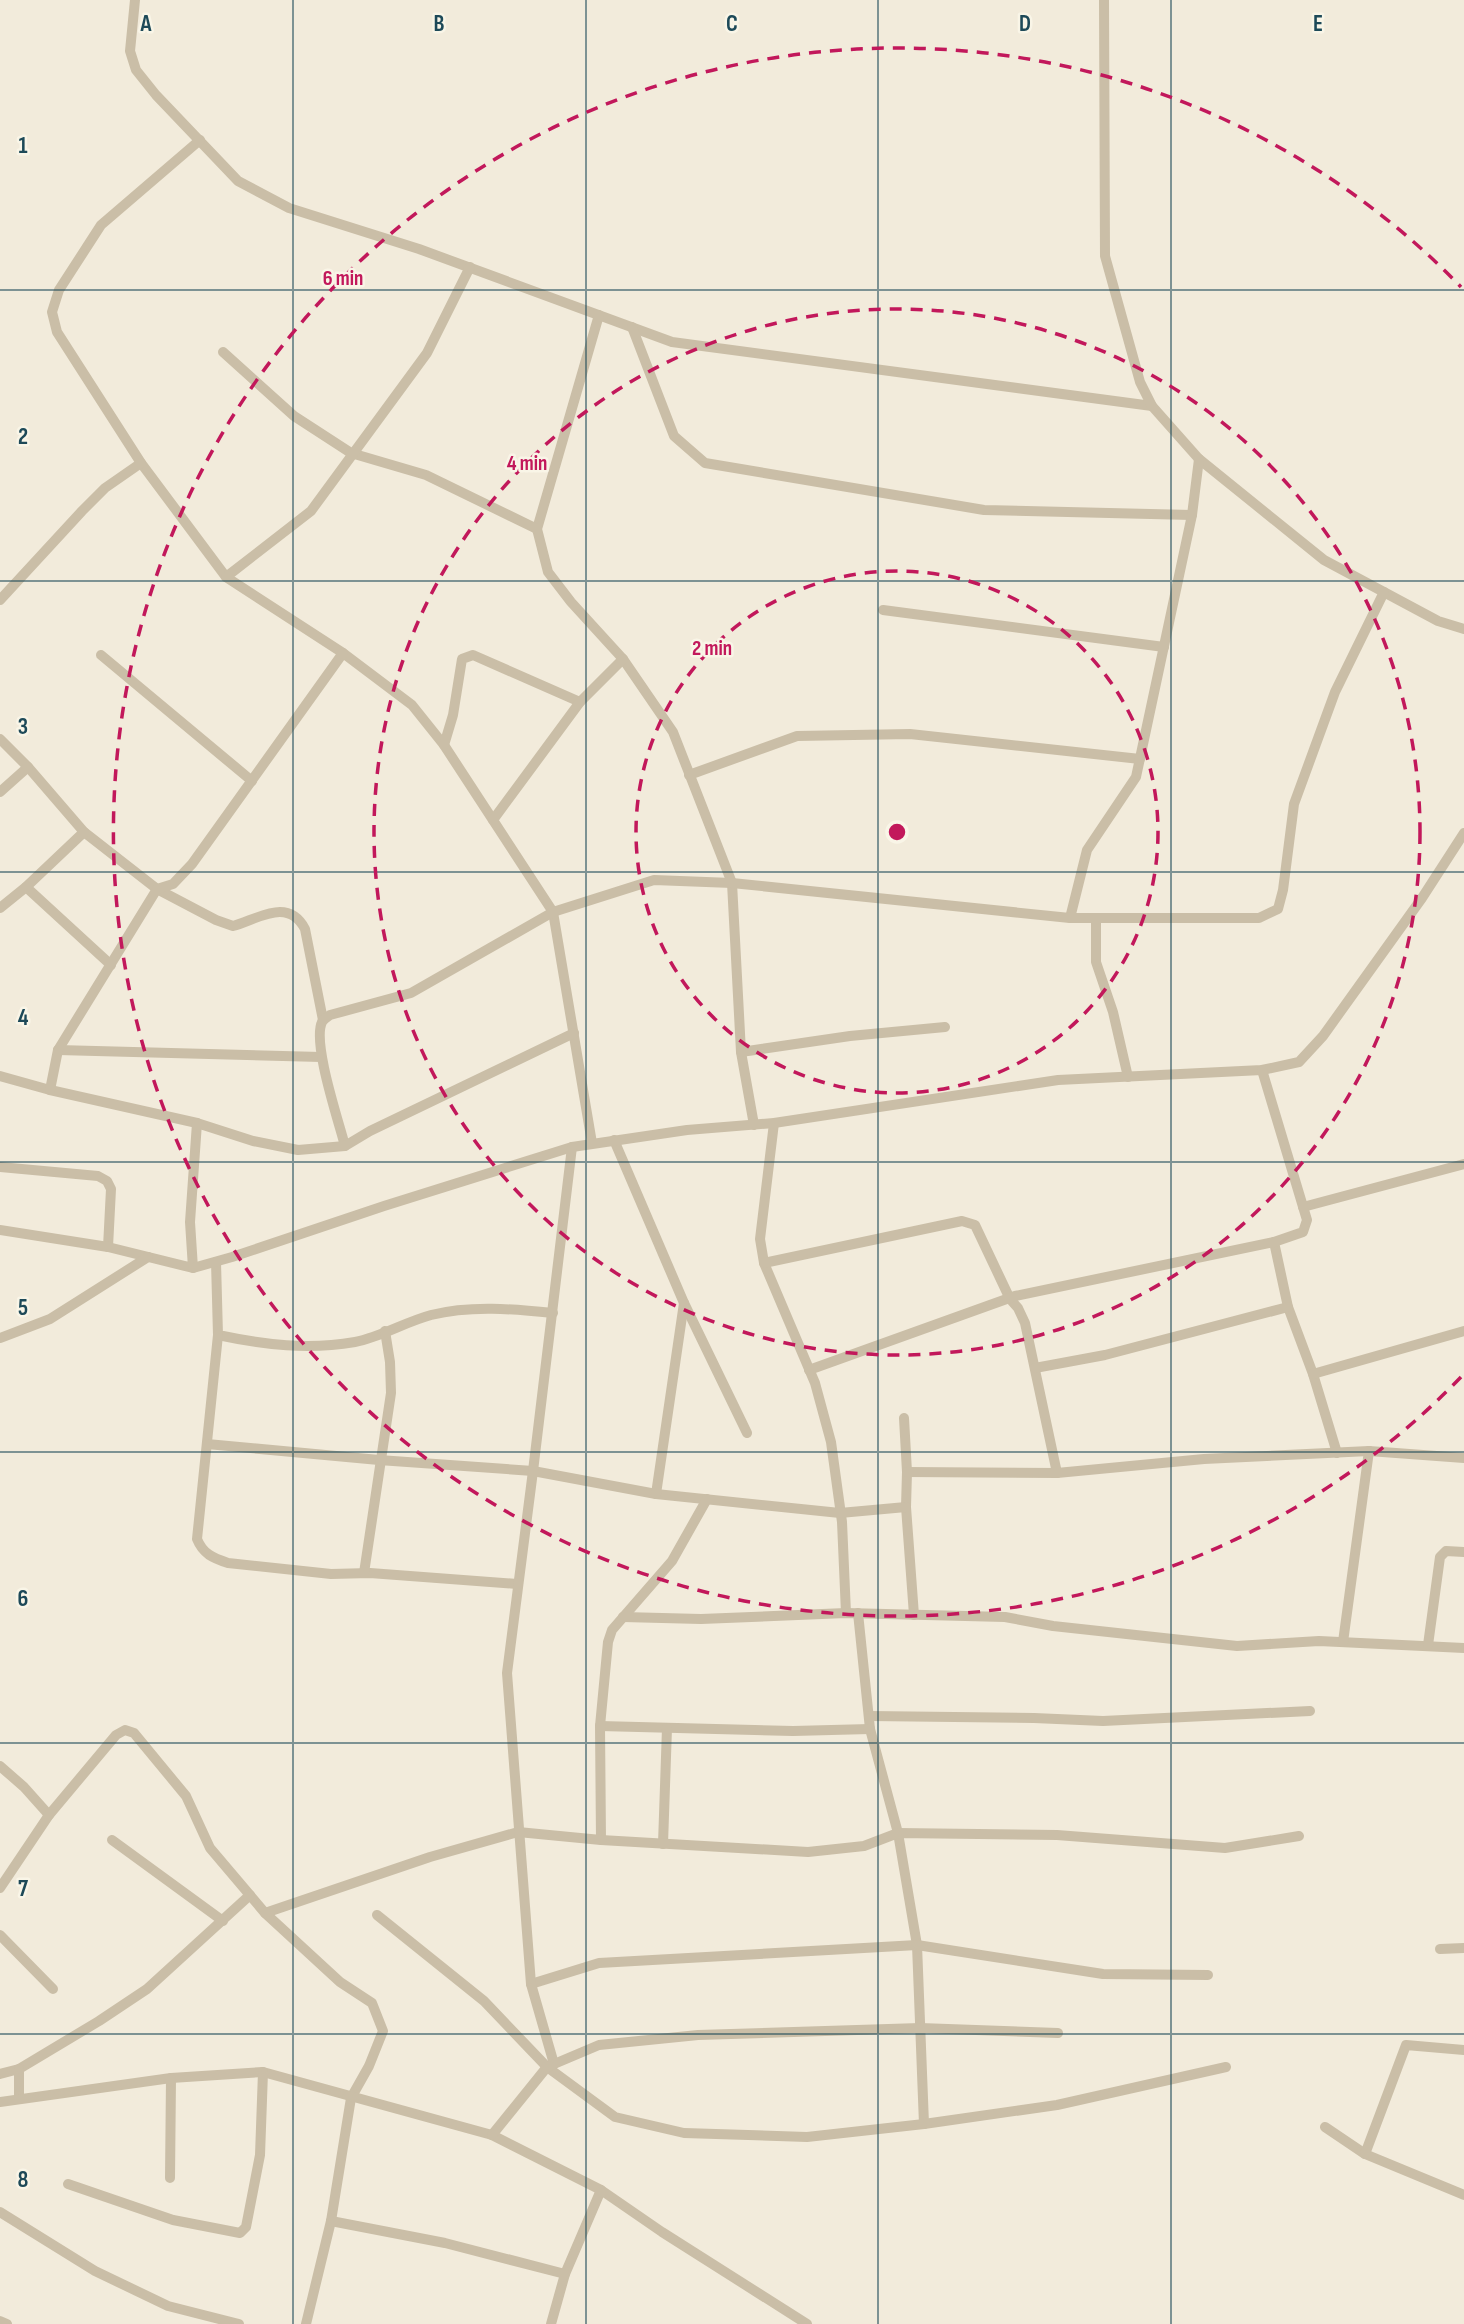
<svg xmlns="http://www.w3.org/2000/svg" width="1464" height="2324" font-family="'Sofia Sans Condensed',sans-serif">
  <rect width="100%" height="100%" fill="#f2ebdb"/>
  <g fill="none" stroke-linecap="round" stroke-linejoin="round">
    <!-- minor -->
    <g stroke="#cabea7" stroke-width="10">
      <path d="M135,0L130,51L136,70L156,95L238,181L289,208L419,249L672,342L1152,406"/>
      <path d="M1104,0L1105,256L1140,382L1152,406L1199,459L1324,560L1438,621L1464,629"/>
      <path d="M200,140L101,225L59,290L52,312L57,332L141,463L226,577L343,653L412,705L444,745L553,912L592,1143"/>
      <path d="M599,315L537,529L548,572L571,602L623,659L673,732L732,883L741,1052L754,1125"/>
      <path d="M632,327L674,436L705,463L984,510L1192,515"/>
      <path d="M223,352L294,416L351,453L426,475L537,529"/>
      <path d="M226,577L311,511L427,353L470,267"/>
      <path d="M0,600L82,511L105,488L141,463"/>
      <path d="M883,610L1164,647"/>
      <path d="M101,655L252,781"/>
      <path d="M0,739L28,767L84,832L157,889L216,920L233,926C258,919 288,897 305,929L323,1020"/>
      <path d="M444,745L453,715L462,659L473,655L580,702"/>
      <path d="M689,775L797,736L910,734L1140,759"/>
      <path d="M0,792L28,767"/>
      <path d="M493,820L580,702L623,659"/>
      <path d="M26,887L111,965"/>
      <path d="M0,908L26,887L84,832"/>
      <path d="M1070,918L1087,850L1136,777L1192,515L1199,459"/>
      <path d="M1096,918V962L1113,1012L1128,1077"/>
      <path d="M58,1050L321,1057"/>
      <path d="M741,1052L850,1036L945,1027"/>
      <path d="M0,1076L50,1090L197,1123"/>
      <path d="M50,1090L58,1050L157,889L173,884L192,864L343,653"/>
      <path d="M774,1123L760,1239L764,1263L815,1383L831,1442L842,1522L846,1613"/>
      <path d="M614,1140L684,1303L747,1433"/>
      <path d="M345,1146C339,1122 312,1043 322,1022C324,1019 326,1018 330,1015L411,993L553,912L654,880L732,883L1070,918H1259L1278,909L1283,890L1294,804L1335,692L1384,592"/>
      <path d="M0,1167L98,1176L107,1181L111,1189L108,1247"/>
      <path d="M1303,1207L1464,1164"/>
      <path d="M0,1230L108,1247L193,1268L190,1222L197,1123L253,1141L298,1150L345,1146L370,1131L574,1033"/>
      <path d="M1274,1242L1288,1307L1313,1374L1337,1453"/>
      <path d="M216,1262L218,1335C265,1345 308,1350 355,1342C381,1337 405,1322 431,1315C471,1305 513,1309 553,1313"/>
      <path d="M764,1263L962,1221L975,1225L1010,1299L1018,1308L1025,1323L1057,1473"/>
      <path d="M193,1268L232,1257L384,1206L572,1147L687,1130L774,1123L1058,1080L1262,1070L1299,1062L1323,1036L1422,898L1464,833"/>
      <path d="M218,1335L197,1539C203,1554 213,1558 228,1563L331,1574L370,1573L517,1584"/>
      <path d="M0,1338L50,1319L148,1257"/>
      <path d="M1035,1368L1105,1355L1288,1307"/>
      <path d="M809,1370L1015,1296L1274,1242L1303,1232L1307,1220L1262,1070"/>
      <path d="M1313,1374L1464,1331"/>
      <path d="M904,1418L907,1472L906,1507L914,1615"/>
      <path d="M207,1444L379,1460L533,1471L656,1494L840,1513L906,1507"/>
      <path d="M907,1472L1057,1473L1204,1459L1369,1451L1464,1458"/>
      <path d="M656,1494L684,1303"/>
      <path d="M364,1573L391,1393L390,1362L385,1331"/>
      <path d="M858,1613L870,1729L898,1833L917,1945L924,2124"/>
      <path d="M623,1617L701,1619L846,1613L1005,1617L1053,1626L1237,1646L1319,1641L1464,1648"/>
      <path d="M1343,1642L1369,1451"/>
      <path d="M1428,1645L1440,1557L1446,1551L1464,1552"/>
      <path d="M869,1716L1034,1718L1103,1721L1310,1711"/>
      <path d="M600,1726L793,1731L870,1729"/>
      <path d="M0,1766L24,1787L49,1815"/>
      <path d="M112,1840L223,1921"/>
      <path d="M601,1840L600,1726L608,1642L612,1630L672,1561L707,1499"/>
      <path d="M663,1844L667,1728"/>
      <path d="M0,1888L49,1815L116,1735L125,1730L134,1733L186,1796L210,1848L265,1913L340,1982L372,2003L383,2031L369,2066L351,2098L331,2221L306,2324"/>
      <path d="M265,1913L430,1857L518,1832L601,1840L808,1852L864,1846L898,1833L1057,1835L1225,1848L1299,1836"/>
      <path d="M377,1915L484,2001L547,2067L615,2117L684,2133L807,2137L924,2124L1057,2105L1226,2067"/>
      <path d="M0,1935L53,1989"/>
      <path d="M1440,1949L1464,1948"/>
      <path d="M531,1984L599,1963L917,1945L1103,1974L1208,1975"/>
      <path d="M554,2064L531,1984L507,1673L533,1471L572,1147"/>
      <path d="M0,2074L19,2069L99,2021L147,1989L250,1895"/>
      <path d="M19,2099V2069"/>
      <path d="M0,2102L171,2078L263,2072L492,2135L601,2190L662,2232L807,2324"/>
      <path d="M1325,2127L1365,2154L1464,2195"/>
      <path d="M492,2135L547,2067L599,2045L698,2035L920,2028L1058,2033"/>
      <path d="M1365,2154L1406,2045L1464,2050"/>
      <path d="M170,2178L171,2078"/>
      <path d="M68,2184L173,2220L240,2233L246,2227L260,2155L263,2072"/>
      <path d="M0,2212L95,2271L168,2306L239,2324"/>
      <path d="M331,2221L445,2243L565,2274"/>
      <path d="M0,2321L7,2324"/>
      <path d="M551,2324L565,2274L601,2190"/>
    </g>
  </g>
  <!-- grid -->
  <path fill="none" stroke="#1d4958" stroke-width="2" stroke-opacity="0.55" d="M293,0V2324M586,0V2324M878,0V2324M1171,0V2324M0,290H1464M0,581H1464M0,872H1464M0,1162H1464M0,1452H1464M0,1743H1464M0,2034H1464"/>
  <!-- distance rings -->
  <g fill="none" stroke="#c2185b" stroke-width="3.5" stroke-dasharray="12 9">
    <circle cx="897" cy="832" r="261"/>
    <circle cx="897" cy="832" r="523"/>
    <path d="M1461 1377A784 784 0 1 1 1461 287"/>
  </g>
  <g font-size="23" text-anchor="middle" font-weight="bold" fill="#1d4958" stroke="#f9f5e7" stroke-width="5" stroke-linejoin="round" paint-order="stroke">
    <text x="146" y="31">A</text>
    <text x="439" y="31">B</text>
    <text x="732" y="31">C</text>
    <text x="1025" y="31">D</text>
    <text x="1318" y="31">E</text>
    <text x="23" y="153">1</text>
    <text x="23" y="444">2</text>
    <text x="23" y="734">3</text>
    <text x="23" y="1025">4</text>
    <text x="23" y="1315">5</text>
    <text x="23" y="1606">6</text>
    <text x="23" y="1896">7</text>
    <text x="23" y="2187">8</text>
  </g>
  <circle cx="897" cy="832" r="10" fill="#c2185b" stroke="#f9f5e7" stroke-width="3.5"/>
  <g font-size="21" text-anchor="middle" font-weight="bold" fill="#c2185b" stroke="#f9f5e7" stroke-width="5" stroke-linejoin="round" paint-order="stroke">
    <text x="343" y="285">6 min</text>
    <text x="527" y="470">4 min</text>
    <text x="712" y="655">2 min</text>
  </g>
</svg>
